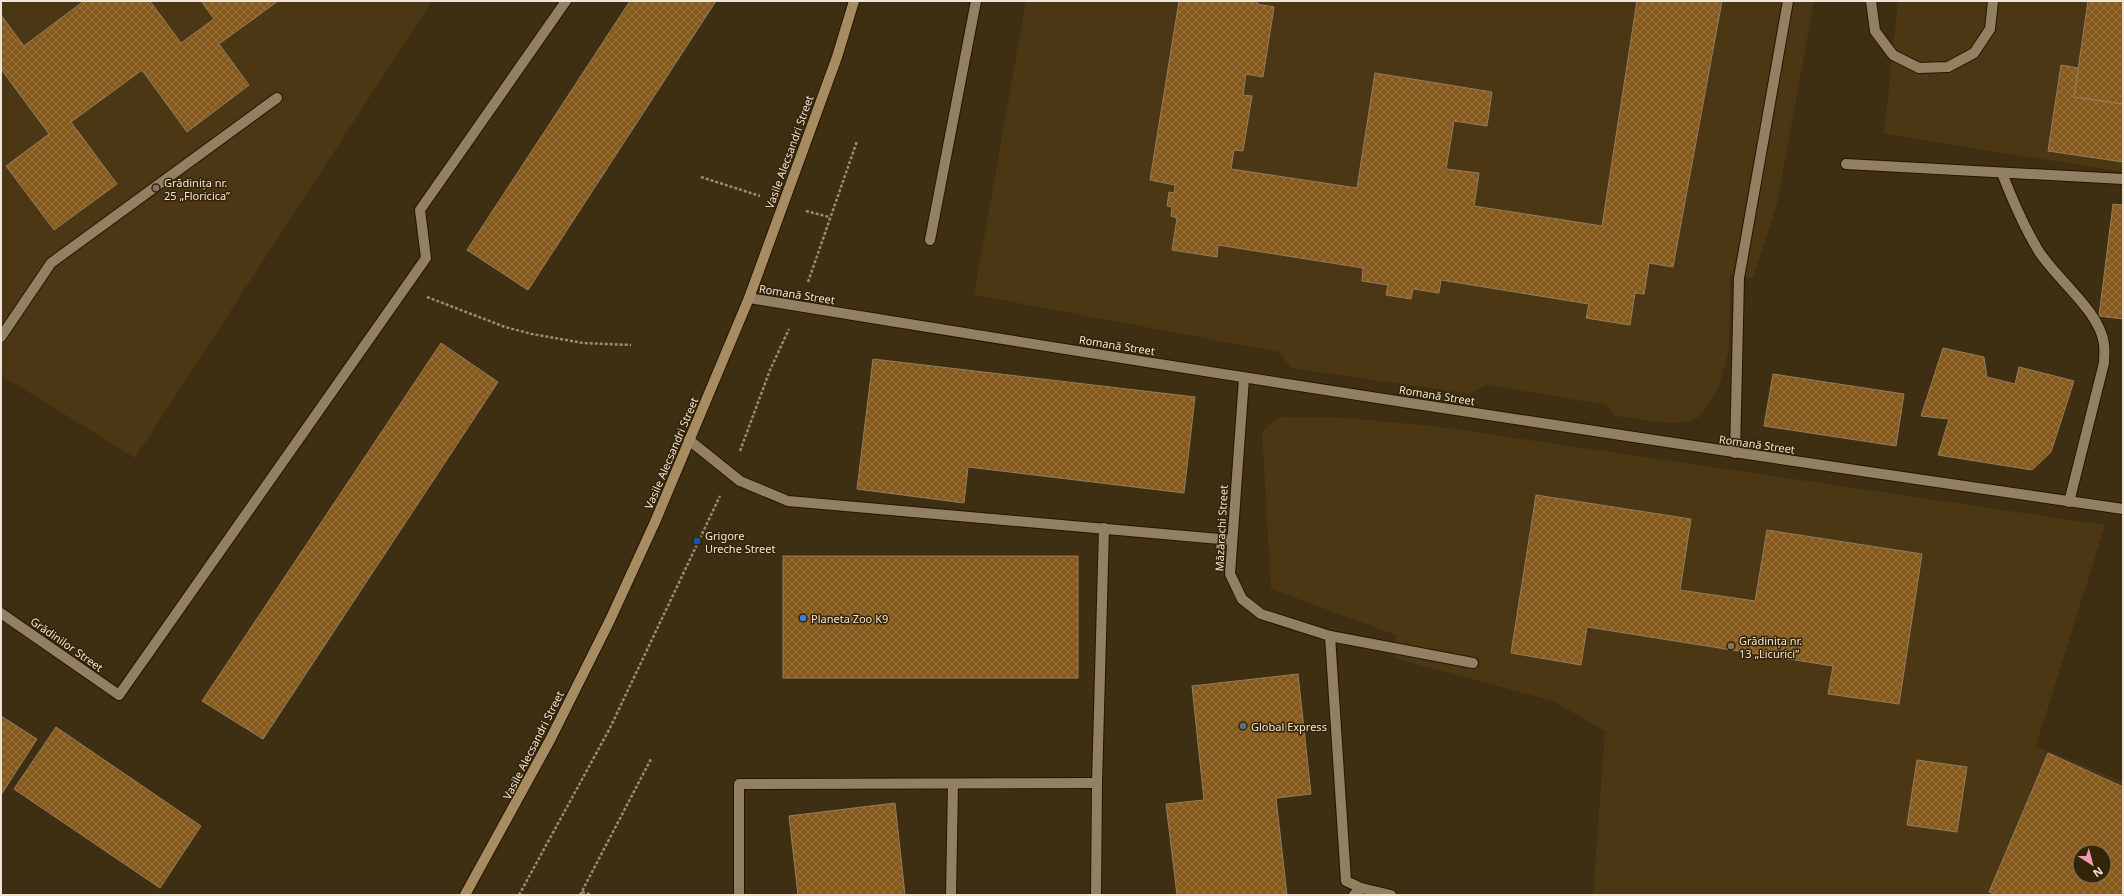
<svg xmlns="http://www.w3.org/2000/svg" width="2124" height="896" font-family="'Noto Sans',sans-serif">
  <defs>
    <pattern id="building-cross-hatch" width="8" height="8" patternUnits="userSpaceOnUse"><rect width="8" height="8" fill="#855a1c"/><path d="M0 0l8 8M0 8l8-8" fill="none" stroke="#97723c"/></pattern>
  </defs>
  <rect width="100%" height="100%" fill="#3e2e12"/>
  <!-- built -->
  <g fill="#4c3714" fill-rule="evenodd">
    <path d="M1,1H432L135,458L1,375Z"/>
    <path d="M1026,1H1814L1777,204L1753,278L1730,275L1729,350L1719,386L1703,413L1697,418L1690,421L1667,423L1615,416L1606,405L1486,385L1470,394L1291,368L1279,352L974,295Z"/>
    <path d="M1898,1H2123V172L1884,134Z"/>
    <path d="M1279,417L1344,418L1435,426L2105,525L2036,746L2123,782V895H1593L1605,731L1553,701L1394,658L1396,635L1271,589L1262,432ZM2080,852H2104V876H2080Z"/>
  </g>
  <!-- building -->
  <g fill="url(#building-cross-hatch)" stroke="#937c61" fill-rule="evenodd">
    <path d="M84,1H150L181,43L214,19L201,1H278L219,44L249,85L187,132L142,70L71,122L117,184L54,230L6,166L49,134L1,69V15L24,46Z"/>
    <path d="M630,1H716L528,290L467,250Z"/>
    <path d="M1179,1H1258L1257,4L1274,7L1263,77L1246,74L1243,95L1252,96L1243,151L1234,150L1231,169L1357,188L1375,73L1492,92L1487,126L1454,121L1446,169L1479,173L1474,206L1602,226L1637,1H1722L1673,267L1649,263L1644,294L1635,293L1630,325L1586,318L1589,304L1441,280L1439,293L1413,289L1411,299L1386,295L1388,285L1362,281L1363,268L1218,245L1217,257L1172,250L1177,218L1171,216L1172,207L1167,206L1169,192L1174,193L1175,185L1150,180Z"/>
    <path d="M2088,1H2123V104L2074,97Z"/>
    <path d="M2061,65L2078,68L2074,97L2123,104V162L2048,151Z"/>
    <path d="M2113,204L2123,205V319L2099,316Z"/>
    <path d="M441,343L498,382L263,739L202,701Z"/>
    <path d="M1943,348L1984,357L1987,377L2015,384L2019,367L2074,381L2051,452L2032,470L1938,455L1949,419L1921,416Z"/>
    <path d="M873,359L1195,397L1184,493L968,467L964,503L857,489Z"/>
    <path d="M1773,374L1904,394L1896,446L1764,426Z"/>
    <path d="M1536,495L1691,519L1680,590L1755,601L1767,530L1922,554L1899,704L1828,694L1833,666L1587,627L1581,665L1511,653Z"/>
    <rect x="783" y="556" width="295" height="122"/>
    <path d="M1298,674L1311,794L1276,798L1287,895H1177L1166,804L1204,800L1192,686Z"/>
    <path d="M1,716L37,739L1,795Z"/>
    <path d="M56,727L201,826L160,888L14,789Z"/>
    <path d="M2048,753L2123,787V895H1996L1989,892ZM2080,852H2104V876H2080Z"/>
    <path d="M1917,760L1967,767L1957,832L1907,825Z"/>
    <path d="M895,803L905,895H798L789,816Z"/>
  </g>
  <g fill="none" stroke-linecap="round" stroke-linejoin="round">
    <defs>
      <g id="service">
        <path d="M1871,1L1875,31L1893,55L1919,68L1948,67L1974,53L1990,29L1993,1"/>
        <path d="M1846,164L2123,179"/>
        <path d="M2002,173C2012,199 2023,225 2038,250C2055,278 2100,311 2104,344C2105,350 2104,357 2104,363L2069,502"/>
        <path d="M930,240L976,1"/>
        <path d="M1,337L51,263L277,98"/>
        <path d="M689,440L740,481L788,501L1231,540"/>
        <path d="M1735,453L1739,278L1788,1"/>
        <path d="M1330,636L1473,663"/>
        <path d="M119,695L426,258L420,210L566,1"/>
        <path d="M739,895V784L1097,783"/>
        <path d="M951,895L953,784"/>
        <path d="M1096,895L1097,783L1104,528"/>
        <path d="M1354,895L1361,888"/>
      </g>
      <g id="minor">
        <path d="M749,298C1206,373 1664,443 2123,509"/>
        <path d="M1244,378L1230,574L1242,599L1261,614L1330,636L1346,881L1361,888L1391,895"/>
        <path d="M1,613L119,695"/>
      </g>
      <path id="secondary" d="M465,895L550,740L610,620L655,522L749,298L837,57L854,1"/>
    </defs>
    <!-- service casing -->
    <use href="#service" stroke="#251600" stroke-width="12"/>
    <!-- minor casing -->
    <use href="#minor" stroke="#251600" stroke-width="12"/>
    <!-- secondary casing -->
    <use href="#secondary" stroke="#251600" stroke-width="12"/>
    <!-- path -->
    <g stroke="#998c76" stroke-width="2.5" stroke-dasharray="3 2" stroke-linecap="butt">
      <path d="M701,177L760,196"/>
      <path d="M806,211L829,217"/>
      <path d="M808,282L857,141"/>
      <path d="M427,297L505,327L532,334L583,343L631,345"/>
      <path d="M740,451L770,370L789,329"/>
      <path d="M582,892L592,895"/>
      <path d="M519,895L610,728L720,496"/>
      <path d="M580,895L651,759"/>
    </g>
    <!-- service -->
    <use href="#service" stroke="#938062" stroke-width="10"/>
    <!-- minor -->
    <use href="#minor" stroke="#938062" stroke-width="10"/>
    <!-- secondary -->
    <use href="#secondary" stroke="#a78b61" stroke-width="10"/>
  </g>
  <!-- markers -->
  <g fill="#8d6e63" stroke="#342408" stroke-width="1.5">
    <circle cx="156" cy="188" r="4"/>
    <circle cx="1731" cy="646" r="4"/>
  </g>
  <rect fill="#1a4fb4" stroke="#342408" stroke-width="1.5" x="693" y="537" width="8" height="8" rx="2"/>
  <circle fill="#3f7fe0" stroke="#342408" stroke-width="1.5" cx="803" cy="618" r="4"/>
  <circle fill="#5c6f8a" stroke="#342408" stroke-width="1.5" cx="1243" cy="726" r="4"/>
  <g text-anchor="middle" dominant-baseline="central" stroke-width="3" stroke-linejoin="round" paint-order="stroke">
    <!-- street labels -->
    <g font-size="11" fill="#f0e5d6" stroke="#342408">
      <text transform="translate(789 152) rotate(-70)">Vasile Alecsandri Street</text>
      <text transform="translate(797 294) rotate(9)">Romană Street</text>
      <text transform="translate(1117 345) rotate(9)">Romană Street</text>
      <text transform="translate(1437 395) rotate(9)">Romană Street</text>
      <text transform="translate(1757 444) rotate(8)">Romană Street</text>
      <text transform="translate(671 453) rotate(-67)">Vasile Alecsandri Street</text>
      <text transform="translate(1221 528) rotate(-87)">Măzărachi Street</text>
      <text transform="translate(67 644) rotate(35)">Grădinilor Street</text>
      <text transform="translate(533 745) rotate(-63)">Vasile Alecsandri Street</text>
    </g>
    <!-- poi labels -->
    <g font-size="11" fill="#f0e5d6" stroke="#342408" text-anchor="start">
      <text x="164" y="182">Grădinița nr.<tspan x="164" dy="13">25 „Floricica”</tspan></text>
      <text x="705" y="535">Grigore<tspan x="705" dy="13">Ureche Street</tspan></text>
      <text x="811" y="618">Planeta Zoo K9</text>
      <text x="1739" y="640">Grădinița nr.<tspan x="1739" dy="13">13 „Licurici”</tspan></text>
      <text x="1251" y="726">Global Express</text>
    </g>
  </g>
  <!-- border -->
  <rect width="2124" height="896" fill="none" stroke="#f0e5d6" stroke-width="4"/>
  <!-- north arrow -->
  <g transform="translate(2092 864) rotate(144)"><circle r="19" fill="#342408" stroke="#7f715a"/>
  <path d="M0-3L7 15L0 10L-7 15Z" fill="#f09ab6"/>
  <text y="-6" font-size="11" font-weight="bold" text-anchor="middle" fill="#f0e5d6">N</text>
  </g>
</svg>
